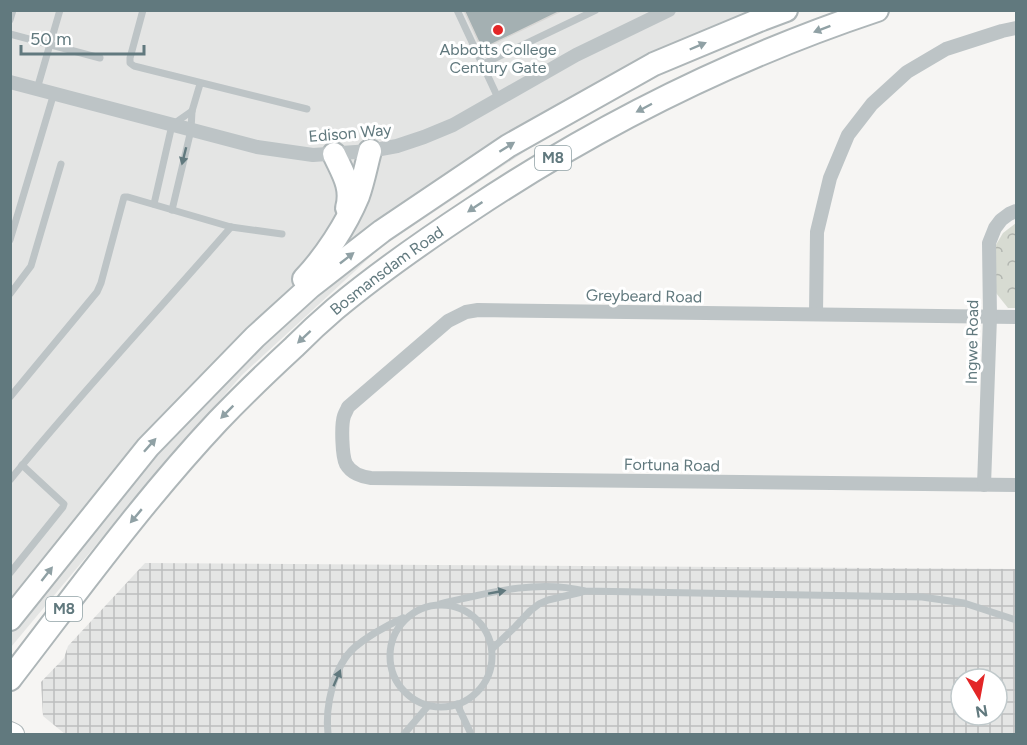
<svg xmlns="http://www.w3.org/2000/svg" width="1027" height="745" font-family="Figtree,sans-serif">
  <defs>
    <pattern id="industrial-grid" width="8" height="8" patternUnits="userSpaceOnUse" patternTransform="scale(1.5)"><rect width="8" height="8" fill="#e4e5e4"/><path d="M0 4h8M4 0v8" fill="none" stroke="#bcbebe"/></pattern>
    <pattern id="forest-crowns" width="20" height="18" patternUnits="userSpaceOnUse" patternTransform="scale(1.5)"><rect width="20" height="18" fill="#d7dbd2"/><path d="M2 6a3 3 0 1 1 6 0M12 15a3 3 0 1 1 6 0" fill="none" stroke="#b2b6b0"/></pattern>
  </defs>
  <rect width="100%" height="100%" fill="#f6f5f3"/>
  <!-- built -->
  <path fill="#e4e5e4" d="M11,11H762L584,112L380,248L242,375L168,459L11,647Z"/>
  <!-- industrial -->
  <path fill="url(#industrial-grid)" fill-rule="evenodd" d="M145,563L1016,569V734H65L43,716L41,682L64,658L68,646ZM961,679H997V715H961Z"/>
  <!-- forest -->
  <path fill="url(#forest-crowns)" d="M1016,223V308H1008L996,293L994,248L1003,233Z"/>
  <!-- building -->
  <path fill="#a4b0b2" stroke="#d8d7d5" stroke-width="1.5" d="M464,10H563L482,49Z"/>
  <g fill="none" stroke-linecap="round" stroke-linejoin="round">
    <defs>
      <path id="secondary" d="M10,732L14,734"/>
      <g id="primary">
        <path d="M334,154C342,172 353,187 347,208"/>
        <path d="M304,279C325,257 346,225 358,196C363,182 366,166 370,151"/>
        <path d="M10,619L148,447L255,337L310,287L382,231L508,146L654,64L762,19L786,10"/>
        <path id="s1" d="M10,679C77,592 142,502 218,421C242,396 268,371 294,347C307,334 321,321 335,309C378,273 424,241 471,210C597,126 733,58 877,10"/>
      </g>
    </defs>
    <!-- secondary casing -->
    <use href="#secondary" stroke="#afb8ba" stroke-width="22"/>
    <!-- primary casing -->
    <use href="#primary" stroke="#aeb6b8" stroke-width="26"/>
    <!-- service -->
    <g stroke="#bdc4c6" stroke-width="7">
      <path d="M143,10L130,58V63L134,66L307,109"/>
      <path d="M457,10L499,100"/>
      <path d="M10,20L13,10"/>
      <path d="M10,34L100,58"/>
      <path d="M483,64L596,10"/>
      <path d="M37,89L60,10"/>
      <path d="M154,204L172,125L192,111"/>
      <path d="M172,210L191,130L192,111L200,84"/>
      <path d="M10,240L54,93"/>
      <path d="M10,294L31,266L61,164"/>
      <path d="M10,397L97,292L101,283L124,197H128L231,227L282,234"/>
      <path d="M10,480C81,393 158,311 231,227"/>
      <path d="M10,573L63,507L64,504L22,465"/>
      <path d="M440,604C487,593 537,579 585,591L922,597L964,603L1016,620"/>
      <circle cx="441" cy="656" r="51"/>
      <path d="M492,649L515,627L530,611L539,604L548,600L582,592"/>
      <path d="M457,704L471,734"/>
      <path d="M328,734C325,708 333,666 355,647C369,635 386,626 403,618"/>
      <path d="M404,734L428,706"/>
    </g>
    <!-- minor -->
    <g stroke="#bdc4c6" stroke-width="14">
      <path d="M10,82L257,147L313,155L370,151L397,146L424,137L453,125L576,55L669,10"/>
      <path d="M816,314L817,232L830,178L848,135L872,104L907,72L946,49L1002,31L1016,28"/>
      <path d="M1016,317L478,310L466,312L448,321L348,407C347,410 345,413 344,416C341,425 342,456 346,464C351,473 362,477 371,478L1016,485"/>
      <path d="M984,485L990,317L989,243L995,228L1001,220L1009,214L1016,211"/>
    </g>
    <!-- secondary -->
    <use href="#secondary" stroke="#fff" stroke-width="20"/>
    <!-- primary -->
    <use href="#primary" stroke="#fff" stroke-width="22"/>
  </g>
  <!-- one-way arrows -->
  <defs><path id="oneway-solid" d="M-6-.8H1V-3.2L6.5 0L1 3.2V.8H-6Z" transform="scale(1.5)"/></defs>
  <g fill="#90a1a5">
    <use href="#oneway-solid" transform="translate(822 29) rotate(159)"/>
    <use href="#oneway-solid" transform="translate(698 46) rotate(-23)"/>
    <use href="#oneway-solid" transform="translate(644 108) rotate(152)"/>
    <use href="#oneway-solid" transform="translate(507 147) rotate(-32)"/>
    <use href="#oneway-solid" transform="translate(475 207) rotate(146)"/>
    <use href="#oneway-solid" transform="translate(347 258) rotate(-38)"/>
    <use href="#oneway-solid" transform="translate(304 337) rotate(137)"/>
    <use href="#oneway-solid" transform="translate(227 412) rotate(135)"/>
    <use href="#oneway-solid" transform="translate(150 445) rotate(-48)"/>
    <use href="#oneway-solid" transform="translate(136 516) rotate(130)"/>
    <use href="#oneway-solid" transform="translate(47 574) rotate(-52)"/>
  </g>
  <g fill="#61797e">
    <use href="#oneway-solid" transform="translate(184 156) rotate(104)"/>
    <use href="#oneway-solid" transform="translate(497 592) rotate(-10)"/>
    <use href="#oneway-solid" transform="translate(337 678) rotate(-67)"/>
  </g>
  <!-- markers -->
  <circle fill="#e32627" stroke="#fff" stroke-width="2" cx="498" cy="30" r="6"/>
  <g text-anchor="middle" dominant-baseline="central" stroke-width="6" stroke-linejoin="round" paint-order="stroke">
    <!-- shield labels -->
    <g fill="#fff" stroke="#90a1a5" stroke-width="1.5">
      <rect x="535" y="146" width="36" height="24" rx="4.5"/>
      <rect x="46" y="597" width="36" height="24" rx="4.5"/>
    </g>
    <g font-size="15" font-weight="bold" fill="#61797e">
      <text x="553" y="158">M8</text>
      <text x="64" y="609">M8</text>
    </g>
    <!-- poi labels -->
    <g font-size="16" fill="#61797e" stroke="#fff">
      <text x="498" y="49">Abbotts College<tspan x="498" dy="18">Century Gate</tspan></text>
    </g>
    <!-- street labels -->
    <g font-size="16" fill="#61797e" stroke="#fff">
      <text transform="translate(350 133) rotate(-5)">Edison Way</text>
      <text stroke="none"><textPath href="#s1" startOffset="558">Bosmansdam Road</textPath></text>
      <text transform="translate(644 296) rotate(1)">Greybeard Road</text>
      <text transform="translate(972 342) rotate(-89)">Ingwe Road</text>
      <text transform="translate(672 465) rotate(1)">Fortuna Road</text>
    </g>
  </g>
  <!-- border -->
  <rect width="1027" height="745" fill="none" stroke="#61797e" stroke-width="24"/>
  <!-- north arrow -->
  <g transform="translate(979 697) rotate(170)"><circle r="28" fill="#ffffff" stroke="#c0c9cb" stroke-width="1.5"/>
  <path d="M0-4.5L10 22L0 15L-10 22Z" fill="#e32627"/>
  <text y="-9" font-size="16" font-weight="bold" text-anchor="middle" fill="#61797e">N</text>
  </g>
  <!-- scale -->
  <path d="M21 45v9h123v-9" fill="none" stroke="#61797e" stroke-width="3"/>
  <text x="30" y="45" font-size="18" fill="#61797e" stroke="#ffffff" stroke-width="4.5" paint-order="stroke">50 m</text>
</svg>
